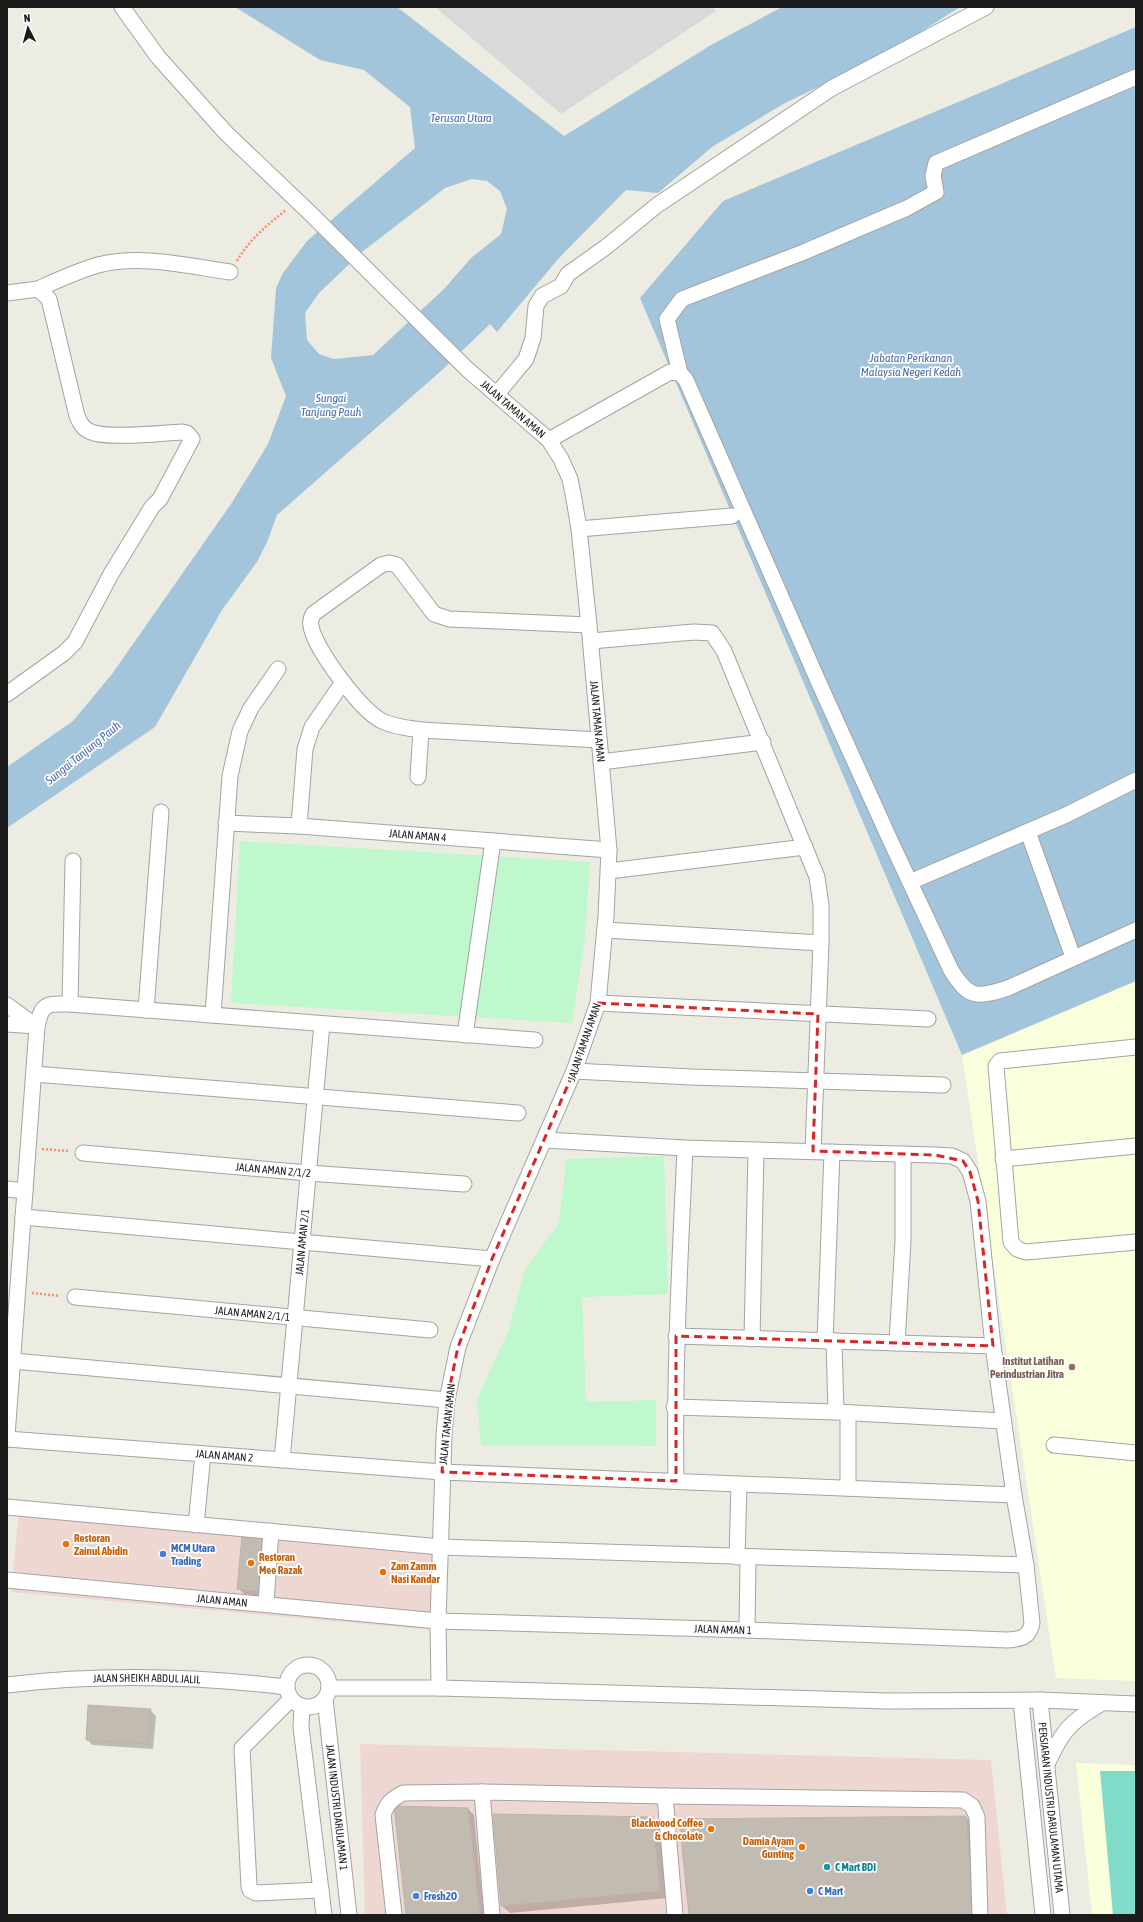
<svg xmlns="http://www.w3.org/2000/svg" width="1143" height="1922" font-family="'Asap Condensed',sans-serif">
  <rect width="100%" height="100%" fill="#edece2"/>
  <!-- residential -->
  <path fill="#dad9d9" d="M435,7H712L716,11L561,114Z"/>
  <!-- commercial -->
  <g fill="#efd7d1">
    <path d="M19,1510L439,1548L431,1630L11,1592Z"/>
    <path d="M360,1744L991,1760L1007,1915H365Z"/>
  </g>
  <!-- education -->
  <g fill="#f8ffda">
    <path d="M1136,981V1681L1056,1678L962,1055Z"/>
    <path d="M1076,1763L1136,1765V1915H1092Z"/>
  </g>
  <!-- park -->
  <g fill="#bef8cc">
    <path d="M240,841L590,862L585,938L572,1023L231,1003Z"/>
    <path d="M664,1156L668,1294L582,1297L586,1402L656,1400V1446L481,1445L477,1399L508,1332L525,1269L559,1223L566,1159Z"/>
  </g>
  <!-- pitch -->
  <path fill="#80dcc8" d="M1100,1771H1136V1915H1113Z"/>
  <!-- water -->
  <g fill="#a2c5db" fill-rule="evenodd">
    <path d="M235,7H397L564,136L711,45L782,7H960L883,56L785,103L712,147L658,193L626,190L559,258L497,332L490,324L441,371L277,515L268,540L257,562L222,610L155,727L7,828V767L73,721L112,674L231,504L268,444L286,396L271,358L276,288L283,273L307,241L415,148L410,107L364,70L320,60ZM472,179L487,181L500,191L507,209L501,234L471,258L444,289L373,355L334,359L319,354L307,340L305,313L319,293L362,252L445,188Z"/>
    <path d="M1136,27V981L962,1055L640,298L723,201Z"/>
  </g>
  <!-- shadow -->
  <g fill="#0003">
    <path d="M264,1539L265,1596L244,1594L238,1588Z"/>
    <path d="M150,1710L156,1716L153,1749L92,1745L87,1739Z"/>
    <path d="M468,1809L474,1815L484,1915H407Z"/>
    <path d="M966,1817L971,1823L978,1915H690Z"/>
    <path d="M653,1818L661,1826L668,1898L510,1913L502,1906Z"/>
  </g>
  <!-- building -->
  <g fill="#c2bbb1" stroke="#bfb4a4">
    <path d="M242,1536L264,1538L259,1591L237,1589Z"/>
    <path d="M88,1705L151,1709L148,1744L86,1740Z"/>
    <path d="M394,1806L468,1808L480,1915H406Z"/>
    <path d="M493,1814L653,1817L660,1891L501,1906Z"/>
    <path d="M966,1816L974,1915H689L679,1819Z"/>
  </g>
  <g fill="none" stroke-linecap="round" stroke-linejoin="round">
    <defs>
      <g id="minor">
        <path id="s1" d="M122,7L158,57L226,133L311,214L467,369L549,440L561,459L570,479L574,499L579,529L589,625L609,850L606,916L598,1003L574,1071L492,1259L458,1347L447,1400L444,1435L438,1621L439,1688"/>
        <path d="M1136,77L936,163L933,176L936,192L907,208L804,252L682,299L667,319L680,373L686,380L819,683L891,842L951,970C969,999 976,998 1008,988L1136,930"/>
        <path d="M38,289C58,280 77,271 98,265C141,254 187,266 230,272"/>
        <path d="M7,293L38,289L49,299L77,416C80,423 83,429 91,432C109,439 160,433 182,432L187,433L192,439L160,499L152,507L111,574L75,642L64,653L7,694"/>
        <path d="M497,394L526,359L533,338L536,306L542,296L561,286L568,274L606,247L656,206L832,88L986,7"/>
        <path d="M549,440L670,372L680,373"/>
        <path d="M579,529L732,516"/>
        <path d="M589,625L449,619L434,614L397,565L389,563L381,565L313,614C311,618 310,622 311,626C314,648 362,712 382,721C394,727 408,728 421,730L599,740"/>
        <path d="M591,641L694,632L712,633L724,651L817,877L821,905V943L813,1151"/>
        <path d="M601,762L763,742"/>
        <path d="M418,777L421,730"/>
        <path id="s2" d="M226,823L299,826L609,850"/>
        <path d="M299,826L305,749L312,727L343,682"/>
        <path d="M1028,832L1073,957"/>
        <path d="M609,871L805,847"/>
        <path d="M910,882L1066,815L1136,780"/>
        <path d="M605,930L821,943"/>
        <path d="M598,1003L928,1019"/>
        <path d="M70,1004L73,861"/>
        <path d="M7,1005L37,1027"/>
        <path d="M146,1010L161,812"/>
        <path d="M213,1015L230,776L240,731L251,708L278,669"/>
        <path d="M7,1024L36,1026"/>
        <path d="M465,1035L493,841"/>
        <path d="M1136,1047L1000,1061L996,1066L1011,1242L1017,1249L1026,1252L1136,1242"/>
        <path d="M574,1071L691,1077L943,1085"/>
        <path d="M34,1074L518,1113"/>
        <path id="s3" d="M83,1153L308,1173L464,1184"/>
        <path d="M1003,1159L1136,1146"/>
        <path d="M7,1189L25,1191"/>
        <path d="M23,1217L492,1259"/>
        <path id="s4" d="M75,1297L430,1330"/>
        <path d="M676,1336L993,1346"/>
        <path d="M752,1339L756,1150"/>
        <path d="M825,1341L832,1152"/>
        <path d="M834,1341L836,1412"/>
        <path d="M897,1343L903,1241V1154"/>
        <path d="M13,1361L447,1400"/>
        <path d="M674,1407L836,1412L1003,1421"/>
        <path d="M7,1436L37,1027C42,1002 47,1004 70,1004L535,1040"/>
        <path id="s5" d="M7,1439L442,1472L1014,1495"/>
        <path d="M1054,1445L1136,1453"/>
        <path id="s6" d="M282,1460L322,1024"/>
        <path d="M676,1481C674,1370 680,1259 685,1148"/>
        <path d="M848,1488V1413"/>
        <path d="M7,1507L440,1547L1026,1565"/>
        <path d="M196,1525L203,1454"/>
        <path d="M737,1557L739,1484"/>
        <path id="s7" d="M7,1580L438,1621L747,1630L1007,1640C1021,1639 1029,1638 1032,1623L1026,1565L1014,1495L993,1346L978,1201L970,1172L963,1161L952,1156L935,1155L685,1148L545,1140"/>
        <path d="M266,1603L271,1531"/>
        <path d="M747,1630L748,1558"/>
        <circle cx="308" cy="1686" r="21"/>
        <path id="s8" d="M7,1685C99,1674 195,1676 286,1687"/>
        <path d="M329,1688H439L888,1701L1040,1700L1136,1704"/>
        <path d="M291,1699L242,1748L249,1886L250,1890L256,1893L321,1890"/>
        <path id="s9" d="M325,1699L349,1915"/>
        <path id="s10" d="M1040,1700L1062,1915"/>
        <path d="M1021,1701L1043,1915"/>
        <path d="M302,1707L301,1727L324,1915"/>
        <path d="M1047,1764C1063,1730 1070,1722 1102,1703"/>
        <path d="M482,1792L492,1915"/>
        <path d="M665,1796L675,1915"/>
        <path d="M394,1915L383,1815C387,1803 392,1799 403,1793L482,1792L665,1796L963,1800L972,1806L977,1817L980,1915"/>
      </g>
    </defs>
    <!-- minor casing -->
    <use href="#minor" stroke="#a3a3a3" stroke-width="17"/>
    <!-- path -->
    <g stroke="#f88f68" stroke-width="2.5" stroke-dasharray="2 2" stroke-linecap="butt">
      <path d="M237,261C249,240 267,225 286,210"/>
      <path d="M42,1149L68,1151"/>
      <path d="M32,1293L60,1296"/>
    </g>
    <!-- minor -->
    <use href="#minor" stroke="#fff" stroke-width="15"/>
  </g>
  <!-- marked area -->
  <path fill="none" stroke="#d62828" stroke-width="3" stroke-dasharray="8 5" stroke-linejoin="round" d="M598,1003L818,1014L813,1151L935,1155L963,1161L970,1172L978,1201L993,1346L676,1336V1481L442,1472L447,1400L458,1347L492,1259L574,1071Z"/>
  <!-- markers -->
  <circle fill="#8d6e63" stroke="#fff" stroke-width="1.5" cx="1072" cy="1367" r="4"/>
  <g fill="#e8710a" stroke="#fff" stroke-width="1.5">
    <circle cx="66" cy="1544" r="4"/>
    <circle cx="251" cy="1563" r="4"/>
    <circle cx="383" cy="1572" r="4"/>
    <circle cx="711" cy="1829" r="4"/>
    <circle cx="802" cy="1847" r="4"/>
  </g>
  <g fill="#3f7fe0" stroke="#fff" stroke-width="1.5">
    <circle cx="163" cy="1554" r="4"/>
    <circle cx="810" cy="1891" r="4"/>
    <circle cx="416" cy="1896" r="4"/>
  </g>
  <circle fill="#0f9aa8" stroke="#fff" stroke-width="1.5" cx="827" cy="1867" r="4"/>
  <g text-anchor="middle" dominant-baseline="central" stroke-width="3.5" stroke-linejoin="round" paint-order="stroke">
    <!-- street labels -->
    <g font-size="11" fill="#1c1c1c" stroke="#fff">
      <text stroke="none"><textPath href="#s1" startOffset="562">JALAN TAMAN AMAN</textPath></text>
      <text stroke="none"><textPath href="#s1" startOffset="898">JALAN TAMAN AMAN</textPath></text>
      <text stroke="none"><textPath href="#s2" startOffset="192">JALAN AMAN 4</textPath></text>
      <text transform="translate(584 1042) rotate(-71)">JALAN TAMAN AMAN</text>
      <text stroke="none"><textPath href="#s3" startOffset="191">JALAN AMAN 2/1/2</textPath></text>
      <text stroke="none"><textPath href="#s6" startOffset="219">JALAN AMAN 2/1</textPath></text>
      <text stroke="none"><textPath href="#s4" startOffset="178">JALAN AMAN 2/1/1</textPath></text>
      <text transform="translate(447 1424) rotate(-84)">JALAN TAMAN AMAN</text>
      <text stroke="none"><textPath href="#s5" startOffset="218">JALAN AMAN 2</textPath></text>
      <text stroke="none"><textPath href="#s7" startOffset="216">JALAN AMAN</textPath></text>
      <text stroke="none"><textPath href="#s7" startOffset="718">JALAN AMAN 1</textPath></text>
      <text stroke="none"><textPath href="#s8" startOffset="140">JALAN SHEIKH ABDUL JALIL</textPath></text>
      <text stroke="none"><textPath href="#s9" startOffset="109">JALAN INDUSTRI DARULAMAN 1</textPath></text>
      <text stroke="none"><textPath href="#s10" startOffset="108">PERSIARAN INDUSTRI DARULAMAN UTAMA</textPath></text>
    </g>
    <!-- education labels -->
    <g font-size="11" font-weight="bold" fill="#785e54" stroke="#fff" text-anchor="end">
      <text x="1064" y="1361">Institut Latihan<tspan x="1064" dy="13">Perindustrian Jitra</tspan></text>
    </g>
    <!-- food labels -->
    <g font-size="11" font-weight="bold" fill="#c56008" stroke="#fff" text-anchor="start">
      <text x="74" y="1538">Restoran<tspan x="74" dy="13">Zainul Abidin</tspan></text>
      <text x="259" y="1557">Restoran<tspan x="259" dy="13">Mee Razak</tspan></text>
      <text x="391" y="1566">Zam Zamm<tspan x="391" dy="13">Nasi Kandar</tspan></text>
      <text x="703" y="1823" text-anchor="end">Blackwood Coffee<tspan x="703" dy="13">&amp; Chocolate</tspan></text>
      <text x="794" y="1841" text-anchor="end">Damia Ayam<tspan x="794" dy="13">Gunting</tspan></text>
    </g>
    <!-- shop labels -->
    <g font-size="11" font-weight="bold" fill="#366cbe" stroke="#fff" text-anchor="start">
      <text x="171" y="1548">MCM Utara<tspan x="171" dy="13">Trading</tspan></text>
      <text x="818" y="1891">C Mart</text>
      <text x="424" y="1896">Fresh2O</text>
    </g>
    <!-- culture labels -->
    <g font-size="11" font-weight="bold" fill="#0d838f" stroke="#fff" text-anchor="start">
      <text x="835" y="1867">C Mart BDI</text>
    </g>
    <!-- water labels -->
    <g font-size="12" font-style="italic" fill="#4a6aaa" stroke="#fff">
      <text x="461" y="118">Terusan Utara</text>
      <text x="911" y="358">Jabatan Perikanan<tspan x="911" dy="14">Malaysia Negeri Kedah</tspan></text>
      <text x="331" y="398">Sungai<tspan x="331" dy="14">Tanjung Pauh</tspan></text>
      <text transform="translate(83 753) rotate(-39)">Sungai Tanjung Pauh</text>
    </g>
  </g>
  <!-- border -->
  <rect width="1143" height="1922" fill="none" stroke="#1c1c1c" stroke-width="16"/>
  <!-- north arrow -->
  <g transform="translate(28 28) rotate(354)" stroke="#ffffff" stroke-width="3" paint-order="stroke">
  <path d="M0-3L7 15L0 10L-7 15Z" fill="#1c1c1c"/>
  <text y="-6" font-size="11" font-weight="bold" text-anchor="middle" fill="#1c1c1c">N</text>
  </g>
</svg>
